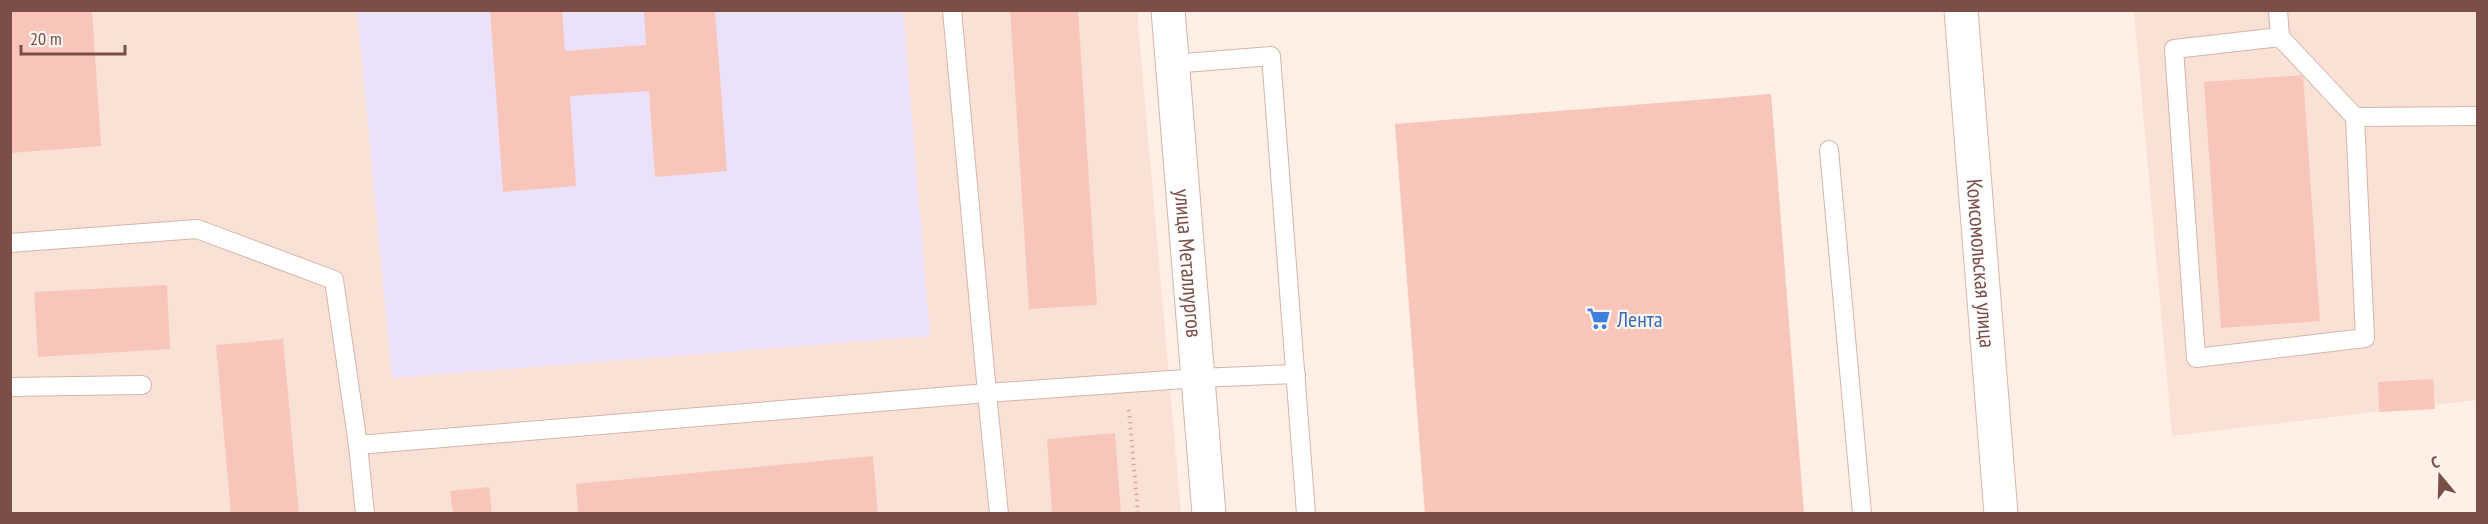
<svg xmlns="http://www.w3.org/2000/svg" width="2488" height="524" font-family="'PT Sans Narrow',sans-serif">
  <rect width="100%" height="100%" fill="#ffefe5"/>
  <!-- residential -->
  <g fill="#f9e2d5">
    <path d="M10,11H1137L1181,513H11Z"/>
    <path d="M2134,11H2477V400L2172,436Z"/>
  </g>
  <!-- education -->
  <path fill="#ece1fb" d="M357,11H903L930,336L392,378Z"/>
  <!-- building -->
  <g fill="#f7c5b9">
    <path d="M10,10H92L101,146L10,153Z"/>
    <path d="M490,10H562L565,51L646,45L644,10H715L727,171L655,177L649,91L570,96L576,186L503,192Z"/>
    <path d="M1010,10H1078L1097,305L1029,309Z"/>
    <path d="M2303,75L2320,321L2221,328L2204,82Z"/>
    <path d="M1771,94L1804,514H1425L1395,124Z"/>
    <path d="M167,285L170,349L38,357L34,292Z"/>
    <path d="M283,339L299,514H231L216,345Z"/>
    <path d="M2433,379L2435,409L2379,412L2378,382Z"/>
    <path d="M1115,433L1121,514H1052L1047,439Z"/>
    <path d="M873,456L878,514H578L576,484Z"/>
    <path d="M489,487L492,514H453L450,491Z"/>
  </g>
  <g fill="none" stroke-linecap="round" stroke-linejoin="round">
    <defs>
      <g id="service">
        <path d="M2278,10L2280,37L2355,117L2365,338L2196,358L2174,49L2280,37"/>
        <path d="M1172,64L1271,56L1306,514"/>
        <path d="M2355,117L2478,116"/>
        <path d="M1829,150L1862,514"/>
        <path d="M10,243L197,229L334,280L358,445L987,393L952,10"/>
        <path d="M10,387L142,385"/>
        <path d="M358,445L365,514"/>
        <path d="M999,514L987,393L1198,378L1296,374"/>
      </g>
      <g id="tertiary">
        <path id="s1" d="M1168,10L1209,514"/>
      </g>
      <g id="secondary">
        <path id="s2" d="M1961,10L2001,514"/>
      </g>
    </defs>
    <!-- service casing -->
    <use href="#service" stroke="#d4b5ac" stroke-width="20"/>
    <!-- tertiary casing -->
    <use href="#tertiary" stroke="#d4b5ac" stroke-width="35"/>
    <!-- secondary casing -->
    <use href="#secondary" stroke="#dab6ab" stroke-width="35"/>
    <!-- path -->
    <path stroke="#dda79c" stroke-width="4" stroke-dasharray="1.5 4.5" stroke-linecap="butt" d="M1129,410L1138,514"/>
    <!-- service -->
    <use href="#service" stroke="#fff" stroke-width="18"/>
    <!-- tertiary -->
    <use href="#tertiary" stroke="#fff" stroke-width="33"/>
    <!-- secondary -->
    <use href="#secondary" stroke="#fff" stroke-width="33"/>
  </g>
  <!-- icons -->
  <defs>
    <symbol id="supermarket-bare" viewBox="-9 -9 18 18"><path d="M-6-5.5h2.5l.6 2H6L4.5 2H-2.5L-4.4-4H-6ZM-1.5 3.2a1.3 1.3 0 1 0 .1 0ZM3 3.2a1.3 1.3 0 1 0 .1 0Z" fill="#3f7fe0" stroke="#fff4ed" stroke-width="2.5" paint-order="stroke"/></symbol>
  </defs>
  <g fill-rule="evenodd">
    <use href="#supermarket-bare" x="1582" y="302" width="33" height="33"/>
  </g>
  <g text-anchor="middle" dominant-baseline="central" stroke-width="4.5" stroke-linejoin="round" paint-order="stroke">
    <!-- street labels -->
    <g font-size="22" fill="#7b4e47" stroke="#fff4ed">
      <text stroke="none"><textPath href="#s1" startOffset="254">улица Металлургов</textPath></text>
      <text stroke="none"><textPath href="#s2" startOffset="254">Комсомольская улица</textPath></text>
    </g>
    <!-- shop labels -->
    <g font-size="22" fill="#366cbe" stroke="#fff4ed" text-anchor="start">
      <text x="1617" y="319">Лента</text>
    </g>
  </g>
  <!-- border -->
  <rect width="2488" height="524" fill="none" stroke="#7b4e47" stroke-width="24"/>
  <!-- north arrow -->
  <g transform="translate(2440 476) rotate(341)" stroke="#fff4ed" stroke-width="4.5" paint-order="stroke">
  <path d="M0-4.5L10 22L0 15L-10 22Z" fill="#7b4e47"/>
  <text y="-9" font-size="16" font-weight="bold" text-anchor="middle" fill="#7b4e47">С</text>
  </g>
  <!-- scale -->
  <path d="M21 45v9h104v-9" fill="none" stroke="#7b4e47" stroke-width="3"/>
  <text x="30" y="45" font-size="18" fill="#7b4e47" stroke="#fff4ed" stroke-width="4.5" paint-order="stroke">20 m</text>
</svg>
